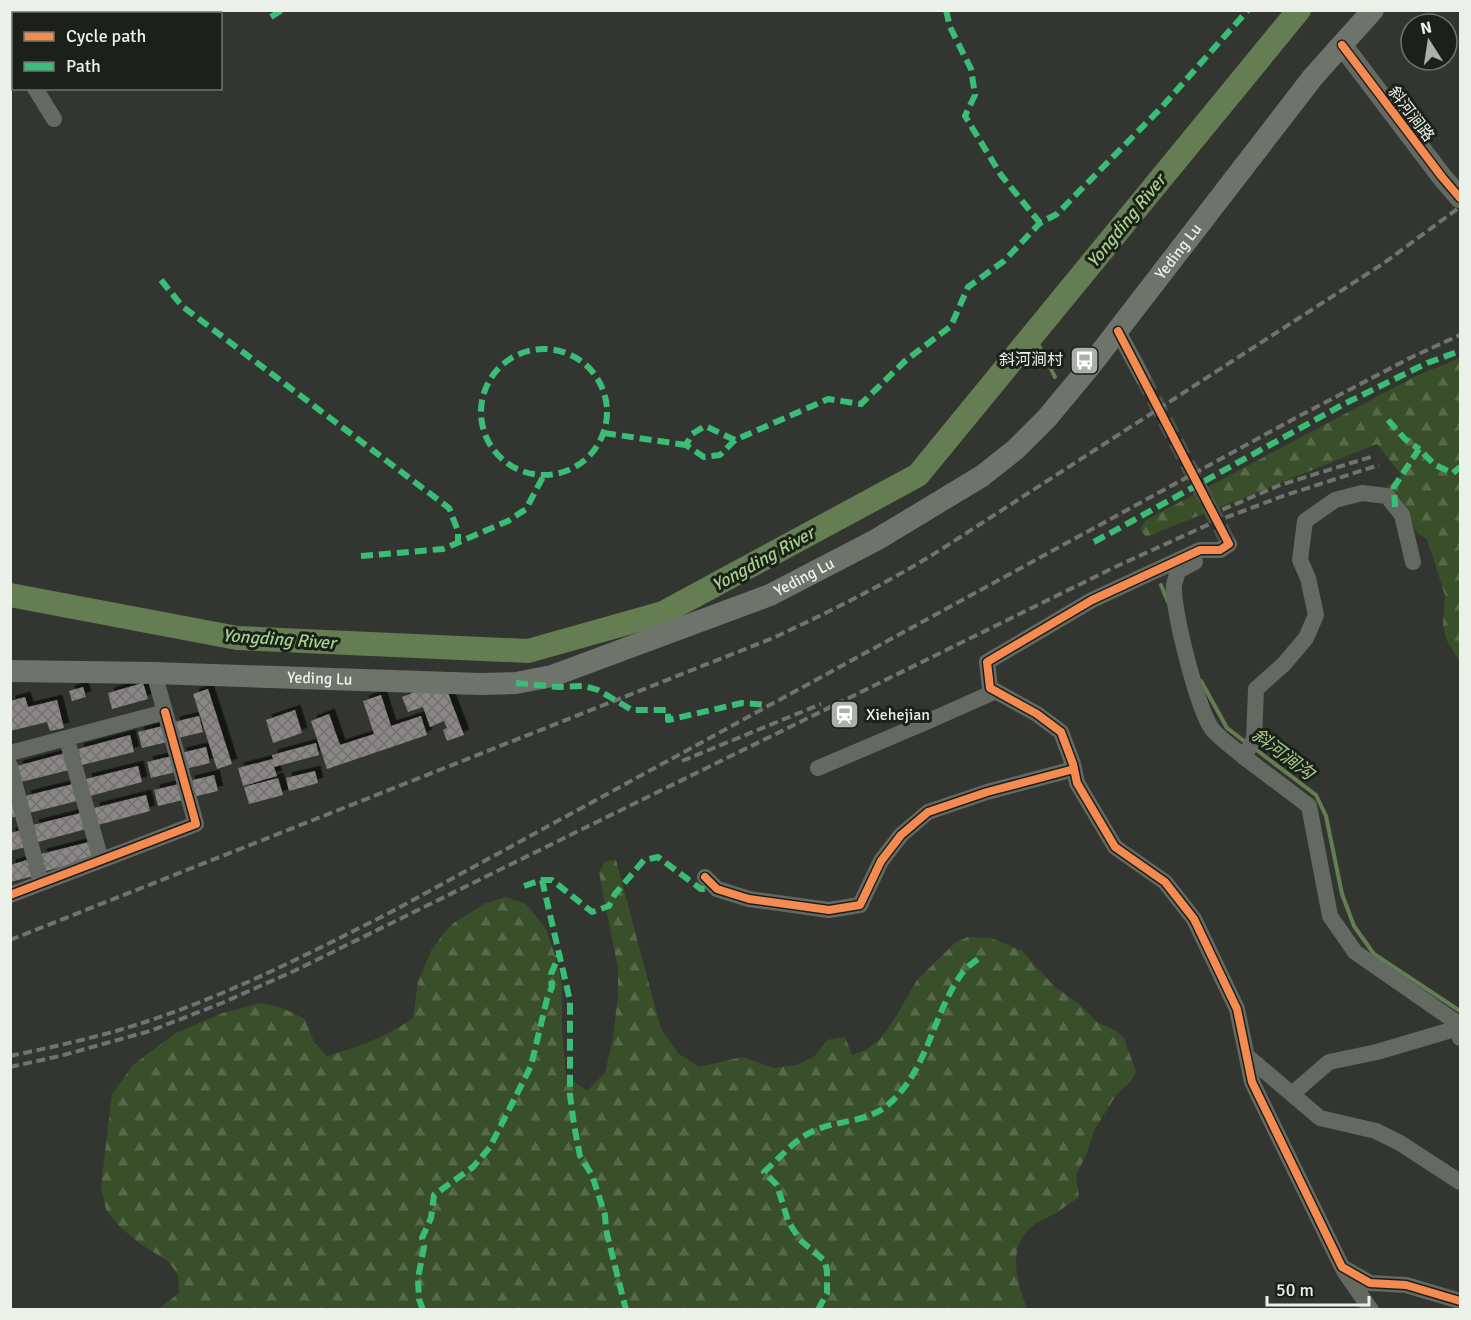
<svg xmlns="http://www.w3.org/2000/svg" width="1471" height="1320" font-family="Signika,'Noto Sans SC',sans-serif">
  <defs>
    <pattern id="forest-firs" width="22" height="20" patternUnits="userSpaceOnUse" patternTransform="scale(1.5)"><rect width="22" height="20" fill="#394f29"/><path d="M5 1l3.5 6h-7zM16 11l3.5 6h-7z" fill="#566948"/></pattern>
    <pattern id="building-cross-hatch" width="8" height="8" patternUnits="userSpaceOnUse" patternTransform="scale(1.5)"><rect width="8" height="8" fill="#898685"/><path d="M0 0l8 8M0 8l8-8" fill="none" stroke="#72706f"/></pattern>
    <filter id="shadow"><feDropShadow dx="5.5" dy="-5.5" stdDeviation="0" flood-color="#0009"/></filter>
  </defs>
  <rect width="100%" height="100%" fill="#333630"/>
  <!-- forest -->
  <g fill="url(#forest-firs)">
    <path d="M1460,358V662L1446,639L1443,625L1445,595L1427,539L1417,533L1401,499L1386,487L1402,476L1377,444L1146,537L1140,529L1146,520L1416,376Z"/>
    <path d="M616,860L661,1029L679,1054L699,1067L742,1057L774,1068L797,1065L815,1056L827,1040L845,1037L852,1055L866,1050L881,1038L895,1018L917,980L956,942L968,937L991,938L1022,951L1054,986L1079,1004L1097,1022L1116,1031L1124,1038L1136,1072L1132,1080L1116,1095L1095,1129L1086,1155L1076,1175L1079,1197C1071,1202 1064,1208 1056,1213C1049,1217 1041,1220 1035,1224C1005,1246 1017,1281 1027,1309H159L179,1293L178,1275L169,1262L139,1243L119,1226L106,1210L101,1187L112,1094L133,1065L174,1034L223,1013L261,1003L282,1008L305,1019L314,1042L327,1056C358,1047 386,1037 413,1018L418,982L431,951L446,930L455,922L486,903L506,897L526,904L546,929L556,958L562,985V1030L566,1076L587,1091L605,1073L613,1038L618,995V968L599,873L605,861Z"/>
  </g>
  <g fill="none" stroke-linecap="round" stroke-linejoin="round">
    <!-- stream -->
    <g stroke="#647d53" stroke-width="4">
      <path d="M1033,334L1055,377"/>
      <path d="M1161,585L1168,602"/>
      <path d="M1201,681L1227,728L1248,744"/>
      <path d="M1254,748L1316,795L1326,816L1342,894L1354,926L1374,954L1460,1011"/>
    </g>
    <!-- river -->
    <path stroke="#647d53" stroke-width="24" d="M10,595L237,638L528,651L663,613L918,475L1299,10"/>
  </g>
  <!-- building -->
  <g fill="url(#building-cross-hatch)" filter="url(#shadow)">
    <path d="M143,683L148,699L112,709L108,693Z"/>
    <path d="M83,687L86,697L72,701L69,691Z"/>
    <path d="M208,689L232,764L217,769L193,694Z"/>
    <path d="M417,691L448,693L464,735L447,741L443,730L447,728L444,721L430,727L423,707L408,712L402,697Z"/>
    <path d="M381,695L391,726L421,716L427,735L327,769L311,721L329,714L340,745L374,734L363,701Z"/>
    <path d="M25,697L28,707L57,700L64,728L50,731L47,722L10,731V701Z"/>
    <path d="M295,710L302,733L273,743L266,720Z"/>
    <path d="M199,716L203,732L178,738L174,722Z"/>
    <path d="M163,726L167,742L142,748L138,732Z"/>
    <path d="M130,735L134,752L82,765L78,749Z"/>
    <path d="M316,743L319,755L274,767L277,776L243,786L238,768L273,759L272,755Z"/>
    <path d="M206,747L210,763L185,769L181,753Z"/>
    <path d="M69,752L73,769L21,782L17,766Z"/>
    <path d="M172,756L176,772L151,778L147,762Z"/>
    <path d="M138,766L142,782L90,796L86,779Z"/>
    <path d="M315,771L318,783L289,791L286,778Z"/>
    <path d="M214,775L218,791L193,797L189,781Z"/>
    <path d="M278,778L283,795L249,804L244,787Z"/>
    <path d="M77,783L81,800L29,813L25,796Z"/>
    <path d="M179,784L183,800L158,806L154,790Z"/>
    <path d="M146,795L150,811L98,825L94,808Z"/>
    <path d="M18,799L22,815L10,818V801Z"/>
    <path d="M85,812L90,828L38,842L33,825Z"/>
    <path d="M26,829L30,846L10,851V833Z"/>
    <path d="M93,841L98,857L46,871L41,854Z"/>
    <path d="M34,858L38,875L10,882V865Z"/>
  </g>
  <g fill="none" stroke-linecap="round" stroke-linejoin="round">
    <!-- minor-tunnel -->
    <path stroke="#4f524c" stroke-width="16" stroke-dasharray="16 8" stroke-linecap="butt" d="M1143,378L1229,544"/>
    <!-- minor -->
    <g stroke="#646962" stroke-width="16">
      <path d="M10,13L14,10"/>
      <path d="M10,52L14,56"/>
      <path d="M35,88L54,119"/>
      <path d="M1118,331L1143,378"/>
      <path d="M1229,544L1220,550H1200L1092,600L987,662L990,688L1037,714L1061,732L1073,764L1077,783L1115,847L1165,882L1194,919L1237,1009L1252,1082L1342,1267L1370,1283L1406,1285L1460,1301"/>
      <path d="M1195,562L1178,571C1177,575 1175,580 1174,585C1172,609 1198,710 1212,729C1220,739 1234,748 1244,757"/>
      <path d="M1413,562L1402,515L1387,496L1362,493L1335,500L1305,521L1300,560L1308,578L1316,615L1306,638L1284,664L1256,689L1254,739L1244,757L1309,806L1330,916L1355,952L1456,1022L1460,1038"/>
      <path d="M67,740L101,860"/>
      <path d="M10,753L165,712L154,673"/>
      <path d="M10,766L41,883"/>
      <path d="M818,768L931,720L996,691"/>
      <path d="M705,877L717,889L749,899L829,910L860,905L881,861L901,835L928,812L987,792L1074,769"/>
      <path d="M10,895L196,824L165,712"/>
      <path d="M1247,1056L1320,1118L1376,1131L1400,1143L1460,1182"/>
      <path d="M1292,1094L1329,1062L1377,1052L1458,1028"/>
      <path d="M1344,1271L1371,1310"/>
    </g>
    <!-- tertiary -->
    <path stroke="#646962" stroke-width="21" d="M1342,45L1442,177L1460,198"/>
    <!-- secondary -->
    <path stroke="#6e736c" stroke-width="22" id="s1" d="M10,671L154,673L480,684L516,683L552,676L770,595L876,540L982,476L1016,449L1047,418L1091,365L1313,77L1373,10"/>
    <!-- rail -->
    <g stroke="#70746e" stroke-width="4" stroke-dasharray="9 4.5" stroke-linecap="butt">
      <path d="M1210,515L1280,485L1374,456"/>
      <path d="M682,761L821,704"/>
      <path d="M10,940L773,638C833,610 892,581 948,545L1384,263L1460,207"/>
      <path d="M10,1056C57,1046 104,1036 148,1021C233,993 312,952 391,912L1301,415L1412,357L1460,335"/>
      <path d="M10,1067L60,1056L150,1031L222,1003L294,971L1115,567L1214,522L1283,496L1379,465"/>
    </g>
    <!-- quiet -->
    <g stroke="#3abd76" stroke-width="6" stroke-dasharray="12 6" stroke-linecap="butt">
      <path d="M946,10L950,27L971,69L975,95L965,116L1001,175L1040,223"/>
      <path d="M271,17L282,10"/>
      <path d="M161,280L182,306L449,508L458,531V543"/>
      <circle cx="544" cy="412" r="63"/>
      <path d="M1388,420L1405,439L1419,449"/>
      <path d="M604,433L686,445"/>
      <path d="M735,440L705,426L692,434L686,445L704,457L720,455L735,440L828,399L861,404L905,361L951,326L968,287L1004,261L1040,223L1057,214L1160,109L1248,10"/>
      <path d="M1395,507L1394,487L1419,449L1435,465L1453,473L1460,467"/>
      <path d="M1094,542L1344,404L1427,363L1460,351"/>
      <path d="M361,556L443,549L508,521L526,509L544,475"/>
      <path d="M516,683L558,687L585,686L598,690L632,710H668V720L742,703L768,705"/>
      <path d="M542,880L570,1001V1095L574,1125L580,1156L592,1175L605,1215L606,1230L626,1310"/>
      <path d="M524,886L542,880H552L592,912L609,906L615,894L644,860L658,857L701,889H717"/>
      <path d="M423,1310L419,1299L418,1278L424,1247L422,1238L431,1218L434,1195L473,1167L490,1147L531,1066L547,999L552,987L551,974L560,953"/>
      <path d="M818,1310L827,1293V1272L825,1261L800,1240L788,1221L777,1185L764,1172C781,1157 796,1137 818,1129C841,1120 870,1122 890,1103C929,1068 933,1012 963,972C968,966 975,961 981,957"/>
    </g>
    <defs>
      <g id="cycleway">
        <path d="M1342,45L1442,177L1460,198"/>
        <path d="M1118,331L1229,544L1220,550H1200L1092,600L987,662L990,688L1037,714L1061,732L1073,764L1077,783L1115,847L1165,882L1194,919L1237,1009L1252,1082L1342,1267L1370,1283L1406,1285L1460,1301"/>
        <path d="M705,877L717,889L749,899L829,910L860,905L881,861L901,835L928,812L987,792L1074,769"/>
        <path d="M10,895L196,824L165,712"/>
      </g>
    </defs>
    <!-- cycleway casing -->
    <use href="#cycleway" stroke="#1c201a" stroke-width="11"/>
    <!-- cycleway -->
    <use href="#cycleway" stroke="#f68b52" stroke-width="8"/>
  </g>
  <!-- icons -->
  <defs>
    <symbol id="bus-square" viewBox="-11 -11 22 22"><rect x="-9" y="-9" width="18" height="18" rx="4" fill="#abb0a8" stroke="#1c201a"/><path d="M-5-6H5V4H4V6H2V4H-2V6H-4V4H-5ZM-3.5-4V0h7V-4ZM-3.5 1.2v1.5H-2V1.2ZM2 1.2v1.5H3.5V1.2Z" fill="#fff"/></symbol>
    <symbol id="station-square" viewBox="-11 -11 22 22"><rect x="-9" y="-9" width="18" height="18" rx="4" fill="#abb0a8" stroke="#1c201a"/><path d="M-3-6H3Q5-6 5-4V2Q5 4 3 4L4.5 6H3L1.5 4h-3L-3 6H-4.5L-3 4Q-5 4-5 2V-4Q-5-6-3-6ZM-3.5-4v3h7v-3ZM-3.5 1v1.5H-2V1ZM2 1v1.5H3.5V1Z" fill="#fff"/></symbol>
  </defs>
  <g fill-rule="evenodd">
    <use href="#bus-square" x="1068" y="344" width="33" height="33"/>
    <use href="#station-square" x="828" y="698" width="33" height="33"/>
  </g>
  <g text-anchor="middle" dominant-baseline="central" stroke-width="6" stroke-linejoin="round" paint-order="stroke">
    <!-- street labels -->
    <g font-size="16" fill="#ebf1e8" stroke="#1c201a">
      <text transform="translate(1411 114) rotate(53)">斜河涧路</text>
      <text stroke="none"><textPath href="#s1" startOffset="1318">Yeding Lu</textPath></text>
      <text stroke="none"><textPath href="#s1" startOffset="814">Yeding Lu</textPath></text>
      <text stroke="none"><textPath href="#s1" startOffset="310">Yeding Lu</textPath></text>
    </g>
    <!-- poi labels -->
    <g font-size="16" fill="#ebf1e8" stroke="#1c201a" text-anchor="end">
      <text x="1063" y="360">斜河涧村</text>
      <text x="866" y="715" text-anchor="start">Xiehejian</text>
    </g>
    <!-- water labels -->
    <g font-size="18" font-style="italic" fill="#a7d08b" stroke="#1c201a">
      <text transform="translate(1126 221) rotate(-51)">Yongding River</text>
      <text transform="translate(763 559) rotate(-29)">Yongding River</text>
      <text transform="translate(279 639) rotate(4)">Yongding River</text>
      <text transform="translate(1283 754) rotate(37)">斜河涧沟</text>
    </g>
  </g>
  <!-- border -->
  <rect width="1471" height="1320" fill="none" stroke="#ebf1e8" stroke-width="24"/>
  <!-- legend -->
  <rect x="12" y="12" width="210" height="78" fill="#1c201a" stroke="#6f746c" stroke-width="1.5"/>
  <rect x="24" y="32" width="30" height="9" fill="#f68b52" stroke="#6f746c" stroke-width="1.5"/>
  <text x="66" y="42" font-size="18" fill="#ebf1e8">Cycle path</text>
  <rect x="24" y="62" width="30" height="9" fill="#3abd76" stroke="#6f746c" stroke-width="1.5"/>
  <text x="66" y="72" font-size="18" fill="#ebf1e8">Path</text>
  <!-- north arrow -->
  <g transform="translate(1429 42) rotate(348)"><circle r="28" fill="#1c201a" stroke="#6f746c" stroke-width="1.5"/>
  <path d="M0-4.5L10 22L0 15L-10 22Z" fill="#abb0a8"/>
  <text y="-9" font-size="16" font-weight="bold" text-anchor="middle" fill="#ebf1e8">N</text>
  </g>
  <!-- scale -->
  <path d="M1267 1296v9h102v-9" fill="none" stroke="#ebf1e8" stroke-width="3"/>
  <text x="1276" y="1296" font-size="18" fill="#ebf1e8" stroke="#1c201a" stroke-width="4.5" paint-order="stroke">50 m</text>
</svg>
